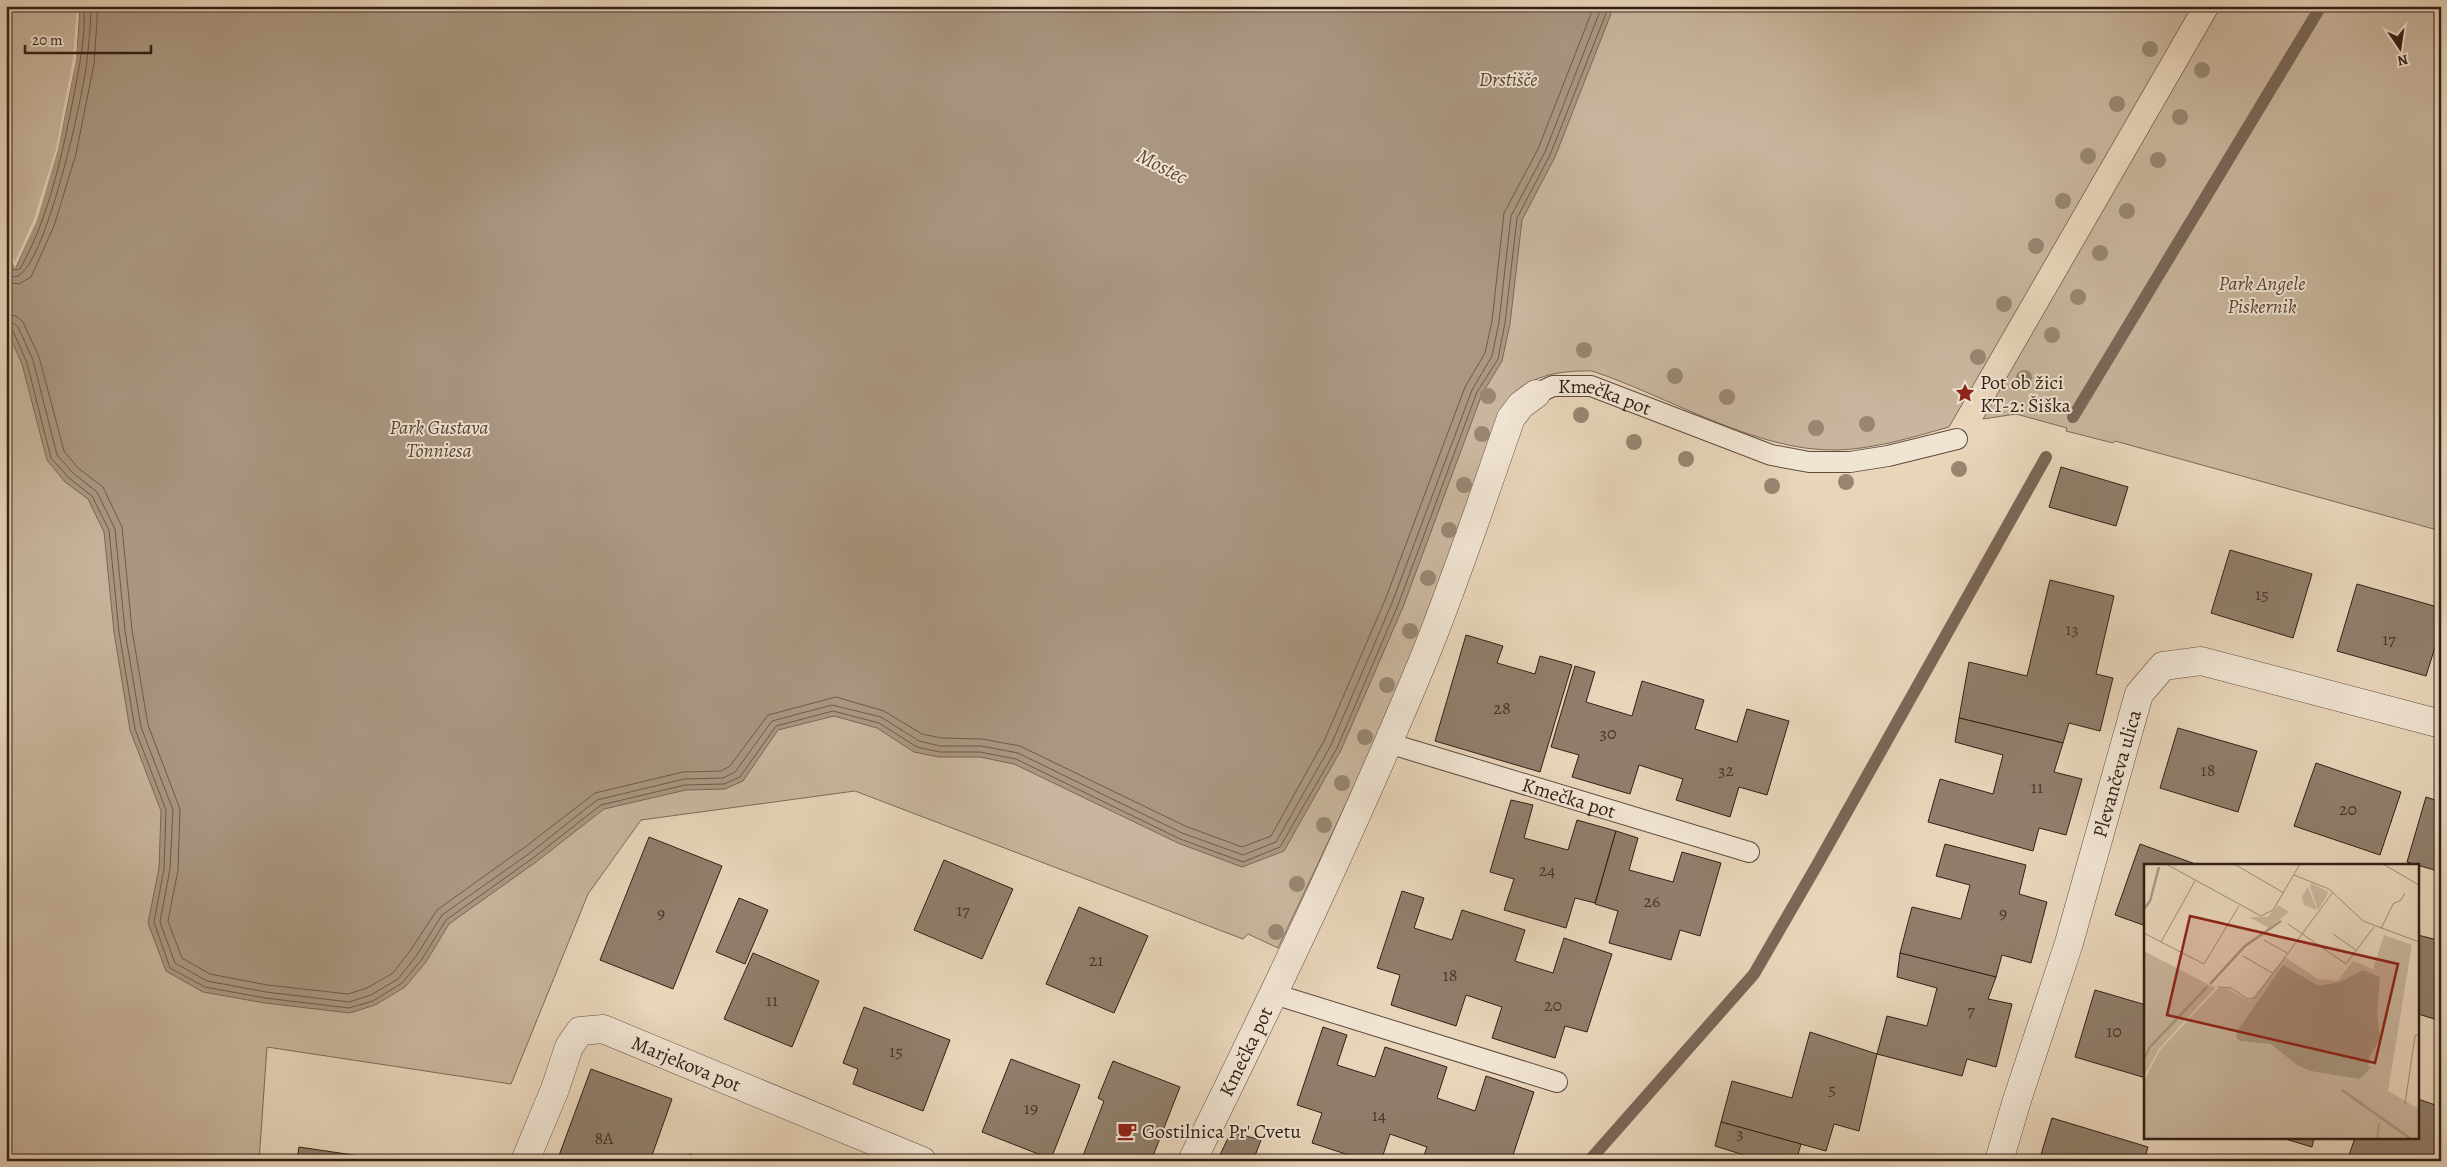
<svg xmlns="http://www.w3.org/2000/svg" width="2447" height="1167" font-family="Alegreya,serif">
  <rect width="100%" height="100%" fill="#e8d5ba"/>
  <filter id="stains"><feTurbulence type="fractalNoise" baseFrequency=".004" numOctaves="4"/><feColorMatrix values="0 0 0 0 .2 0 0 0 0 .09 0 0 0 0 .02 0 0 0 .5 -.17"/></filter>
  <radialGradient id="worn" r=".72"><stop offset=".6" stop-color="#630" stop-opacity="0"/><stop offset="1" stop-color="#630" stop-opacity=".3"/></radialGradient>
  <!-- green -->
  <g fill="#c9b69e" stroke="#7d6a5a">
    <path d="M6,6H2192L1949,427C1913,437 1875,449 1837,450C1756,452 1668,396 1592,371C1560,370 1523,376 1504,405C1479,473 1455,541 1430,609C1385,724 1331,836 1278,948L1248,934L1243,939L855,791L641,820L588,894L511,1084L267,1047L259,1161H6Z"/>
    <path d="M2221,6H2441V531L2115,441L2113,443L2066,431L2067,428L2016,414L1983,419Z"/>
  </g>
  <!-- water -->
  <path fill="#aa9782" stroke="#7a6757" d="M79,6H1614L1555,157L1522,220L1510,324L1502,361L1482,394L1403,607L1341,750L1284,851L1242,867L1178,843L1014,764L980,757H939L914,752L877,728L834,716L778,730L743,781L725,789L686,790L604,809L536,862L449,924L426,962L405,987L375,1005L350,1013L265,1003L203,992L166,971L148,923L159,868L161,811L130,730L114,632L104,532L88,499L65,482L47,460L22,364L6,328V247L16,267C40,213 56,159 68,101C74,69 80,38 79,6Z"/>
  <!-- pier -->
  <path fill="#e8d5ba" d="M77,6H79V12L76,60L58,149L37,220L15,268L6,245L15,262L34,219L56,149L73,59Z"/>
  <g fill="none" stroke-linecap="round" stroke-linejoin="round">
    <!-- shore -->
    <g stroke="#6e5b4c" stroke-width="1">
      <path d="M6,260L12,270L20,269C48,219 61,160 72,105C78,73 86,39 84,6"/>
      <path d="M6,273L15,277C45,272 84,92 87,60C89,42 91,24 91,6"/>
      <path d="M6,282L19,284L31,277L54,226L76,154L94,64L98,6"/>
      <path d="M6,314L16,316L23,322L39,357L64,451L78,468L103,487L122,527L132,630L148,725L180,809L178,870L168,921L182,958L210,974L267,985L348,994L367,988L393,973L410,951L437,910L525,847L595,793L683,772L721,771L730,766L768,715L836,697L884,711L922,734L941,738L982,739L1020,746L1185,826L1242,847L1271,836L1324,741L1385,600L1465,387L1485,353L1492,321L1504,213L1538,149L1594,6"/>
      <path d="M6,322L13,323L18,327L33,360L57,455L73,473L97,492L115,529L125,631L141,727L173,810L170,869L160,922L175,963L207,981L266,992L349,1002L371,995L398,979L417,955L442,915L530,853L597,800L684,779L723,778L735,772L772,721L832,705L881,717L919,741L940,746H981L1018,753L1182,833L1243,855L1276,842L1331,745L1392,603L1472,390L1492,356L1499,322L1511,216L1545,152L1602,6"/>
      <path d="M6,328L13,331L27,363L51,458L69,478L92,496L109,530L119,632L135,729L166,810L164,869L154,922L170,968L205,987L265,998L349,1008L373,1001L402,983L422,959L446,920L533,858L601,805L685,785L724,784L740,777L776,726L833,711L879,723L917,747L940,752H980L1016,759L1180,839L1243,862L1280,847L1337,748L1398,605L1477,392L1498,359L1505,323L1517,218L1550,155L1609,6"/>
    </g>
    <!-- stream -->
    <g stroke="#7a6757" stroke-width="12">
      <path d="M2073,417L2321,6"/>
      <path d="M1589,1161L1754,974L1817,865L2046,457"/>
    </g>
  </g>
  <!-- building -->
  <g fill="#907e6b" stroke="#311f16">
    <path d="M2061,467L2128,487L2116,526L2049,507Z"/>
    <path d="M2230,550L2312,574L2293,638L2211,613Z"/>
    <path d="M2050,580L2114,596L2096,674L2113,678L2100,731L2069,723L2063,743L1959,718L1969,662L2027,676Z"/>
    <path d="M2357,584L2441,608V628L2426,676L2337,651Z"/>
    <path d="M1466,635L1503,646L1497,663L1535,674L1540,656L1572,665L1540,772L1435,741Z"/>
    <path d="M1575,666L1595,672L1586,702L1632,716L1642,681L1704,700L1695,729L1737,742L1747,709L1789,721L1767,795L1739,787L1730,817L1676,800L1683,779L1639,765L1630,794L1572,777L1579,755L1551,747Z"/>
    <path d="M1959,718L2063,743L2054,772L2082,779L2066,835L2039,828L2033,851L1928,822L1940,779L1993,794L2003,755L1955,742Z"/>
    <path d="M2178,728L2257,751L2238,812L2160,788Z"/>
    <path d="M2316,763L2401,792L2380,855L2294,826Z"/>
    <path d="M2426,797L2441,802V872L2407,862Z"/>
    <path d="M1511,800L1533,805L1524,838L1568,850L1577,820L1616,831L1595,903L1575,898L1566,928L1504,910L1514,879L1490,872Z"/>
    <path d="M1616,831L1638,838L1629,870L1673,882L1682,852L1721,863L1700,936L1680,930L1671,960L1609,943L1618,911L1595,904Z"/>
    <path d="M649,837L722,866L673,989L600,960Z"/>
    <path d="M1945,844L2026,865L2019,894L2047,902L2031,963L2002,955L1996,977L1900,953L1912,907L1961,919L1970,885L1936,876Z"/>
    <path d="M2140,844L2201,866H2146V926L2115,915Z"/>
    <path d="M944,860L1013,889L982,959L914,930Z"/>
    <path d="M1402,891L1424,898L1414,928L1452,940L1462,910L1525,930L1515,961L1553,973L1564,938L1612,954L1587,1032L1565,1026L1555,1058L1492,1038L1502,1007L1466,995L1456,1026L1391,1005L1400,975L1377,968Z"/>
    <path d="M739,898L768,910L745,964L716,952Z"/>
    <path d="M1079,907L1148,936L1114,1013L1046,984Z"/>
    <path d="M2418,935L2441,941V1021L2418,1014Z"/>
    <path d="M753,953L819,981L792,1047L724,1019Z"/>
    <path d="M1900,953L1996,977L1988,999L2012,1004L1996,1067L1967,1059L1962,1076L1877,1054L1887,1016L1927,1026L1937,988L1897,977Z"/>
    <path d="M2095,990L2146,1005V1078L2075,1057Z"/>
    <path d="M864,1007L950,1040L923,1111L853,1084L858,1069L843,1063Z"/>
    <path d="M1323,1027L1347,1035L1337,1065L1375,1077L1385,1047L1447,1067L1437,1098L1475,1111L1486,1076L1534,1092L1511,1161H1422L1427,1147L1390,1134L1381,1161H1367L1312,1143L1322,1113L1297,1105Z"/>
    <path d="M1810,1032L1877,1054L1859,1131L1834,1124L1826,1151L1721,1122L1732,1081L1792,1098Z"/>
    <path d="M1011,1059L1080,1085L1051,1159L982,1132Z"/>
    <path d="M1113,1061L1180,1087L1151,1161H1081L1104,1101L1098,1098Z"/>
    <path d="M591,1069L672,1099L650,1161H557Z"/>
    <path d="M2418,1099L2441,1107L2440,1161H2355L2348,1158L2355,1138H2418Z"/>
    <path d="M2052,1118L2148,1147L2144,1161H2039Z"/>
    <path d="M1721,1122L1801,1144L1796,1161H1746L1747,1156L1715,1146Z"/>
    <path d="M1231,1132L1261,1140L1253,1161H1217Z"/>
    <path d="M2282,1138H2314L2312,1147Z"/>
    <path d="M299,1147L394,1161H297Z"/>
    <path d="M690,1154L705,1161H688Z"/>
    <path d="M1310,1155L1329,1161H1308Z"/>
  </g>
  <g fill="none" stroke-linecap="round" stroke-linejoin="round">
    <defs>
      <g id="service">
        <path id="s1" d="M1536,394L1553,386H1591L1771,455L1809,462H1850L1888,456L1957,439"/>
        <path id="s2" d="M1388,743L1749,852"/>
        <path d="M1274,994L1557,1082"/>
      </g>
      <g id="minor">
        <path id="s3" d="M525,1161L555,1089L569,1047L580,1031L603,1029L922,1161"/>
        <path id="s4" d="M1192,1161C1273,997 1352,832 1422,663C1455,583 1482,500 1511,418L1521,405L1536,394"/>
        <path id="s5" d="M1999,1161L2017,1100L2069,943L2139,694L2163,666L2201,661L2441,724"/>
      </g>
    </defs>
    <!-- service casing -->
    <use href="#service" stroke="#5f4c3f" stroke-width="22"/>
    <!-- minor casing -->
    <use href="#minor" stroke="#5f4c3f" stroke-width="29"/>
    <!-- service -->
    <use href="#service" stroke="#f0e4d2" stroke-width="20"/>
    <!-- minor -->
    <use href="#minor" stroke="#f0e4d2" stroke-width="28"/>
  </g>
  <!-- trees -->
  <g fill="#988672">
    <circle cx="2150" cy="49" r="8"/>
    <circle cx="2202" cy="70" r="8"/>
    <circle cx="2117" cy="104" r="8"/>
    <circle cx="2180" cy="117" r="8"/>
    <circle cx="2088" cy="156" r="8"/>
    <circle cx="2158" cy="160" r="8"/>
    <circle cx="2063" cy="201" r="8"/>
    <circle cx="2127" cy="211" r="8"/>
    <circle cx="2036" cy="246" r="8"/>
    <circle cx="2100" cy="253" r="8"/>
    <circle cx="2078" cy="297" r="8"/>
    <circle cx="2004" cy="304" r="8"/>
    <circle cx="2052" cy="335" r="8"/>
    <circle cx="1584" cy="350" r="8"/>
    <circle cx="1978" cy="357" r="8"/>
    <circle cx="1675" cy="376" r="8"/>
    <circle cx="2024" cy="378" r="8"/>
    <circle cx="1488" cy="396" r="8"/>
    <circle cx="1727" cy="397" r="8"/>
    <circle cx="1581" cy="415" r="8"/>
    <circle cx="1867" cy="424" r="8"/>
    <circle cx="1816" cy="428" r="8"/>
    <circle cx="1482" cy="434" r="8"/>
    <circle cx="1634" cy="442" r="8"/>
    <circle cx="1686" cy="459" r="8"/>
    <circle cx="1959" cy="469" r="8"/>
    <circle cx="1846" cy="482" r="8"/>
    <circle cx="1464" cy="485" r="8"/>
    <circle cx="1772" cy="486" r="8"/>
    <circle cx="1449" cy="530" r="8"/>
    <circle cx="1428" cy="578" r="8"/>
    <circle cx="1410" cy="631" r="8"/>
    <circle cx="1387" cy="685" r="8"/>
    <circle cx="1365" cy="737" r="8"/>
    <circle cx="1342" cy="783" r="8"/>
    <circle cx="1324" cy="825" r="8"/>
    <circle cx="1297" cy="884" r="8"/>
    <circle cx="1276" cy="932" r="8"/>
  </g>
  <!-- icons -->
  <defs>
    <symbol id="sight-bare" viewBox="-9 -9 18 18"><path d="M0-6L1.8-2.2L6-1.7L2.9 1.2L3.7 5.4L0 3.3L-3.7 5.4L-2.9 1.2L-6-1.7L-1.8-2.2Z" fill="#8f2418" stroke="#f0e4d2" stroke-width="2.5" paint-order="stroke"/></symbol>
    <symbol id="cafe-bare" viewBox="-9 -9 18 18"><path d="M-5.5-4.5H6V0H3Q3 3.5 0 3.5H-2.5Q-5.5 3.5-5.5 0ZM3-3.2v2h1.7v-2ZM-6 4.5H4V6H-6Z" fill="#8f2418" stroke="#f0e4d2" stroke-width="2.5" paint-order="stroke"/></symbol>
  </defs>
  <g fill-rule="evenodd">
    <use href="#sight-bare" x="1951" y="379" width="28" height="28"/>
    <use href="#cafe-bare" x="1113" y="1117" width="28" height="28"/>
  </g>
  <g text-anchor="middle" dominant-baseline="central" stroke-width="4" stroke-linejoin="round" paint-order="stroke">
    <!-- number labels -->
    <g font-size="18" fill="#49372b">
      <text x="2262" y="594">15</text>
      <text x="2072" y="629">13</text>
      <text x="2389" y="639">17</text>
      <text x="1502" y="708">28</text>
      <text x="1608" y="733">30</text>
      <text x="1726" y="770">32</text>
      <text x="2208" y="770">18</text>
      <text x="2037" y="787">11</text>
      <text x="2348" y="809">20</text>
      <text x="1547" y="870">24</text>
      <text x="1652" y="901">26</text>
      <text x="963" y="910">17</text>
      <text x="661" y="913">9</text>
      <text x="2003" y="913">9</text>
      <text x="1096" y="960">21</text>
      <text x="1450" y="975">18</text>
      <text x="772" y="1000">11</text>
      <text x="1553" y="1005">20</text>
      <text x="1971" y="1010">7</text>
      <text x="2114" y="1031">10</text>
      <text x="896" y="1051">15</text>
      <text x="1832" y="1089">5</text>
      <text x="1031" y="1108">19</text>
      <text x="1379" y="1115">14</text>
      <text x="1740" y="1133">3</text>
      <text x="604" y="1138">8A</text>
    </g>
    <!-- park labels -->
    <g font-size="20" font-style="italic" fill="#574538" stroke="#f0e4d2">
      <text x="1508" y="79">Drstišče</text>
      <text x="2262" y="283">Park Angele<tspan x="2262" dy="23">Piskernik</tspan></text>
      <text x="439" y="427">Park Gustava<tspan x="439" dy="23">Tönniesa</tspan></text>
    </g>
    <!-- poi labels -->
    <g font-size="20" fill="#311f16" stroke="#f0e4d2" text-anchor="start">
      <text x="1980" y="382">Pot ob žici<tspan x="1980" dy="23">KT-2: Šiška</tspan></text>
      <text x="1142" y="1131">Gostilnica Pr' Cvetu</text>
    </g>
    <!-- street labels -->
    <g font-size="20" fill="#311f16" stroke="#f0e4d2">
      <text stroke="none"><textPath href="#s1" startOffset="72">Kmečka pot</textPath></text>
      <text stroke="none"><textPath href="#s5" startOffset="405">Plevančeva ulica</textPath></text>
      <text stroke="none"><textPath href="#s2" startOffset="189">Kmečka pot</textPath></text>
      <text stroke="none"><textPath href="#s4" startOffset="122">Kmečka pot</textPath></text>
      <text stroke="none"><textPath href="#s3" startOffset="255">Marjekova pot</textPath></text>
    </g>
    <!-- water labels -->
    <g font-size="21" font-style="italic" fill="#5b493c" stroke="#f0e4d2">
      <text transform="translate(1162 166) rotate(27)">Mostec</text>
    </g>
  </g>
  <!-- overview -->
  <g transform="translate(2144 864)">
    <rect width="275" height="275" fill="#e8d5ba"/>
    <path d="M166,19L164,23L173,46L160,41L158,33ZM167,19L185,28L174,46L166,23ZM134,41L145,48L125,64L105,53H124ZM240,71L268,81L244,227L275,245V275H0V217L16,186L74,124L84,125L106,137L141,93L174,115L193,117L209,97L229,105ZM0,87L71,124L15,185L0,212Z" fill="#c9b69e"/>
    <path d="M139,101L175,122L196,118L219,106L236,113L233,152L237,179L235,177L226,192L224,203L228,202L216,215L167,207L153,201L127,180L96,177L92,173L94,166Z" fill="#aa9782"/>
    <path fill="none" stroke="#aa9782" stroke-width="2.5" d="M0,45L6,37L15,3M66,120L101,82L137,57M0,195L6,183L63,123M198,226L267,275"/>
    <path fill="none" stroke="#9f8c78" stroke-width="1" d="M22,0L117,52L129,46L156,0M90,0L140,29M239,0L275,21M150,11L185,25L219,57L275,78M51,17L17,78L60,100L95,42M144,60L202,100L230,63M237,65L249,40L257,36L261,29M0,69L17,78M189,70L212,86M120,76L143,89M99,92L128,109M74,123L87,124L104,135L111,134L189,28M261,240L271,172L275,170M233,275L235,259"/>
    <path fill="#8f2418" fill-opacity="0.15" stroke="#8f2418" stroke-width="2.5" d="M46,52L254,100L231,199L23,151Z"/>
    <rect width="275" height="275" fill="none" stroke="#311f16" stroke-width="2.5"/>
  </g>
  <!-- margin -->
  <rect width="2447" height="1167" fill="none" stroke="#e8d5ba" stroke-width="25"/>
  <rect x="8" y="8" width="2432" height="1152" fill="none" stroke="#311f16" stroke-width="2.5"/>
  <rect x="12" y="12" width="2422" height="1142" fill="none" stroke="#311f16"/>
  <!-- north arrow -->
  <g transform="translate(2400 48) rotate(167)" stroke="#f0e4d2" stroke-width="4" paint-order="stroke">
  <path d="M0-4L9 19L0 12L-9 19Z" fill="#311f16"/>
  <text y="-8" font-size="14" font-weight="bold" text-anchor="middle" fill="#311f16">N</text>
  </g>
  <!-- scale -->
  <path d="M25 45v8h126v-8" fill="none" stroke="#311f16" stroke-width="2.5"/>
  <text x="32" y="45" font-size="15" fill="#311f16" stroke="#f0e4d2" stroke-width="4" paint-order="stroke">20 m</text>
  <rect width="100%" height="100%" filter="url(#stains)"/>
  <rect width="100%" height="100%" fill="url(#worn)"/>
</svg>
